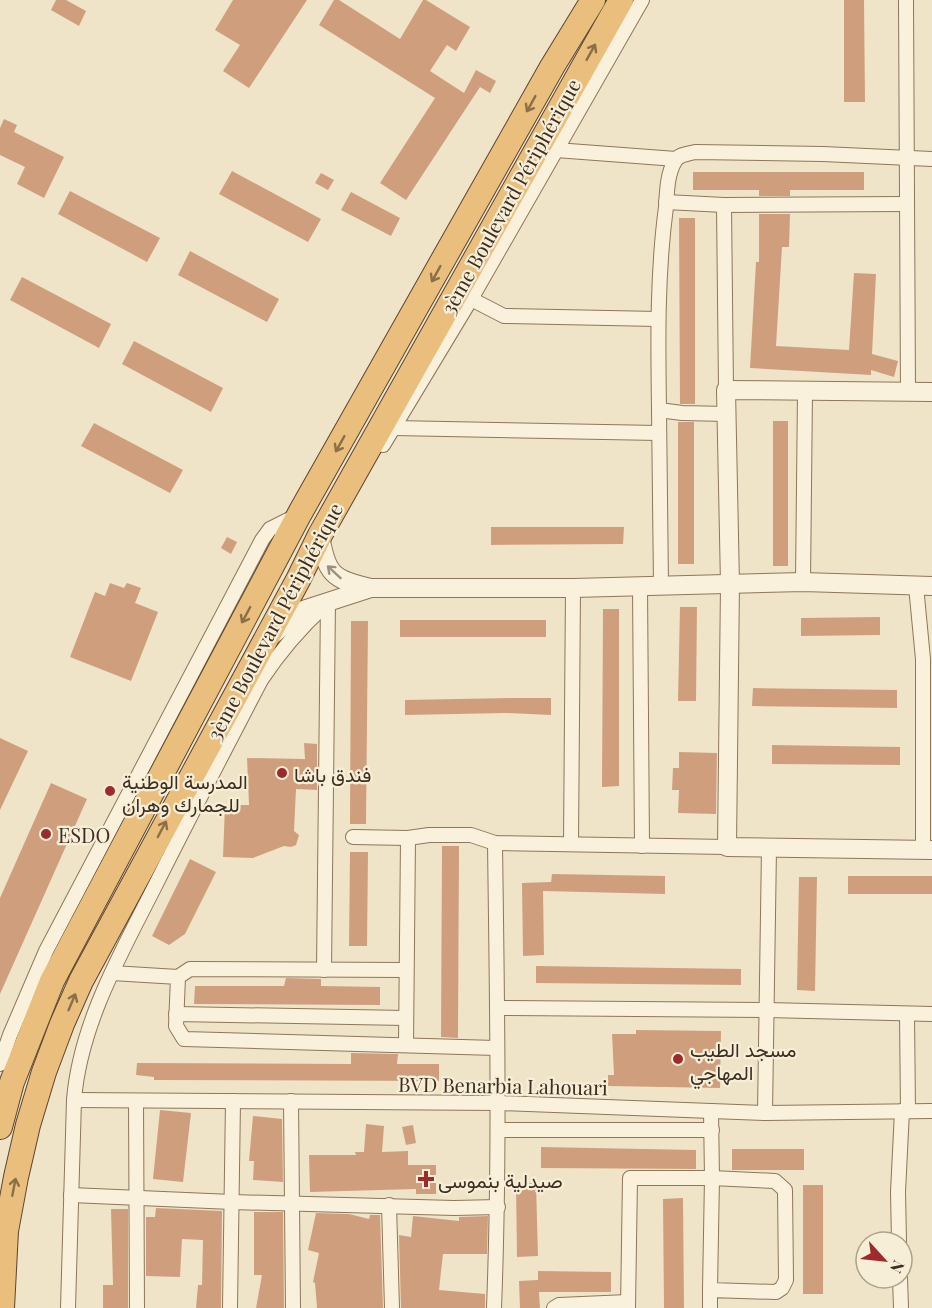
<svg xmlns="http://www.w3.org/2000/svg" width="932" height="1308" font-family="'Playfair Display',Vazirmatn,serif">
  <rect width="100%" height="100%" fill="#f0e4c8"/>
  <!-- building -->
  <g fill="#cf9f7d">
    <path d="M56,0H66L86,11L79,26L51,10Z"/>
    <path d="M233,0H307L249,88L223,71L240,45L215,30Z"/>
    <path d="M334,0H339L400,39L423,0H426L470,27L456,51L447,45L430,71L464,93L476,70L496,81L490,93L480,87L406,200L380,183L435,98L319,25Z"/>
    <path d="M844,0H864L865,102H844Z"/>
    <path d="M4,119L17,125L14,132L64,157L44,198L17,184L25,167L0,155V128Z"/>
    <path d="M232,171L321,219L308,242L219,194Z"/>
    <path d="M693,172H864V190H790V196H759V190H693Z"/>
    <path d="M321,173L334,180L328,190L315,183Z"/>
    <path d="M70,191L160,238L147,262L58,214Z"/>
    <path d="M351,192L400,218L391,236L341,210Z"/>
    <path d="M759,214H790L789,247H782L776,346L849,350L854,273L876,274L872,354L898,361L894,377L871,370V375L750,368L756,262H759Z"/>
    <path d="M679,218H695V404H680Z"/>
    <path d="M190,251L279,299L267,322L178,275Z"/>
    <path d="M22,277L111,324L99,348L10,300Z"/>
    <path d="M134,341L223,388L211,412L122,364Z"/>
    <rect x="773" y="421" width="15" height="145"/>
    <rect x="678" y="422" width="16" height="142"/>
    <path d="M94,423L183,470L170,493L81,446Z"/>
    <path d="M491,527H624L623,544L491,545Z"/>
    <path d="M227,537L237,542L231,554L221,548Z"/>
    <path d="M110,583L124,588L127,583L141,588L135,603L158,612L131,681L70,657L95,592L105,596Z"/>
    <path d="M680,607H697L696,701H678Z"/>
    <path d="M603,609H619V786L602,787Z"/>
    <path d="M880,617V635L801,636V618Z"/>
    <rect x="400" y="620" width="146" height="17"/>
    <path d="M351,621H368L366,824H350Z"/>
    <path d="M753,688L897,690V708L752,706Z"/>
    <path d="M511,698H551V715L506,713L405,715V700Z"/>
    <path d="M0,738L28,751L0,810Z"/>
    <path d="M304,743L317,744V790L296,789L294,831L299,835L296,845L291,847L284,846L253,858L223,857L225,805H249L247,758L305,759Z"/>
    <path d="M772,745L900,747V765L772,764Z"/>
    <path d="M679,752L717,753L716,814L678,813L679,790H672L673,768H679Z"/>
    <path d="M51,783L87,799L0,994V898Z"/>
    <path d="M442,846H459L458,1038L441,1037Z"/>
    <path d="M350,852H368L367,946H349Z"/>
    <path d="M190,859L216,872L185,934L169,945L152,936Z"/>
    <path d="M552,874L665,876V894L543,891L544,955L523,956L522,883L551,882Z"/>
    <rect x="848" y="876" width="84" height="18"/>
    <path d="M799,877H817L815,991L797,990Z"/>
    <path d="M536,966L741,969V985L536,983Z"/>
    <path d="M286,978L321,979V986L380,987V1005L194,1004L195,986H284Z"/>
    <path d="M636,1030L721,1031L720,1088L608,1086V1075H614L612,1034H636Z"/>
    <path d="M351,1053L398,1054L397,1064H439V1081L154,1080V1077L136,1075L137,1063L351,1064Z"/>
    <path d="M160,1110L191,1113L183,1182L153,1179Z"/>
    <path d="M253,1116L282,1119L283,1182L253,1180L254,1161H249Z"/>
    <path d="M366,1124L384,1126L382,1152L408,1151V1165H436V1194H416V1189L310,1192L309,1155H356L355,1152H364Z"/>
    <path d="M413,1125L416,1143L406,1145L402,1127Z"/>
    <path d="M541,1147L696,1150V1169L541,1168Z"/>
    <rect x="732" y="1149" width="72" height="21"/>
    <path d="M536,1183L538,1256L517,1257L516,1184Z"/>
    <rect x="803" y="1185" width="20" height="109"/>
    <path d="M683,1198L684,1308H664L663,1199Z"/>
    <path d="M156,1208L222,1211L221,1308H196L198,1285H202L203,1240L182,1239L180,1277L146,1276V1217H155Z"/>
    <path d="M111,1209H128V1308H103V1285H113Z"/>
    <path d="M254,1212H283L284,1308H256L262,1275H254Z"/>
    <path d="M316,1213L349,1214L369,1219L370,1215H380L383,1308H317L315,1283L313,1282L319,1253L308,1250Z"/>
    <path d="M413,1216L459,1221V1217L488,1216L487,1254H443L439,1290L485,1294V1308H401L399,1235L411,1237Z"/>
    <path d="M538,1271L611,1272V1292H539L540,1308H520L519,1281L538,1280Z"/>
  </g>
  <g fill="none" stroke-linecap="round" stroke-linejoin="round">
    <defs>
      <g id="minor">
        <path d="M906,0L908,392"/>
        <path d="M556,150L676,159"/>
        <path d="M666,202L724,205"/>
        <path d="M471,299L504,316L658,319"/>
        <path d="M726,390L724,205L907,204"/>
        <path d="M659,410C658,342 657,274 666,207C667,192 667,174 675,161C679,154 687,154 695,152L823,154L932,159"/>
        <path d="M394,428L659,433"/>
        <path d="M383,445L471,299L642,0"/>
        <path d="M803,582L805,392"/>
        <path d="M640,586L642,846"/>
        <path d="M661,586L659,410L682,413L727,414"/>
        <path d="M916,586L923,659V851"/>
        <path d="M353,837L408,838L429,835H471L495,843L727,847"/>
        <path d="M571,844L573,588"/>
        <path d="M324,970L328,601"/>
        <path d="M112,973L178,977L176,1026L184,1039L496,1048"/>
        <path d="M178,977L190,969L406,970"/>
        <path d="M497,1008L767,1010L932,1014"/>
        <path d="M176,1014L406,1018"/>
        <path d="M907,1014L908,1111"/>
        <path d="M406,1044L408,838"/>
        <path d="M0,1064L10,1035L46,951L262,540L270,529L296,516"/>
        <path d="M74,1100L499,1103L765,1113L932,1111"/>
        <path d="M136,1101L137,1308"/>
        <path d="M291,1101L293,1308"/>
        <path d="M765,1113L769,848"/>
        <path d="M498,1130H712"/>
        <path d="M71,1195L232,1202L454,1208L498,1207"/>
        <path d="M389,1205L392,1308"/>
        <path d="M899,1242L898,1192L902,1111"/>
        <path d="M900,1278L901,1308"/>
        <path d="M68,1308L74,1100C80,1025 120,955 154,888C189,818 225,749 261,680C280,651 300,628 325,605"/>
        <path d="M230,1308L233,1101"/>
        <path d="M494,1308C500,1153 497,998 495,843"/>
        <path d="M554,1308L559,1305L628,1302"/>
        <path d="M628,1308L630,1178H712L711,1111"/>
        <path d="M710,1308V1290L712,1178L775,1181L785,1190L786,1280L782,1288L776,1292L710,1290"/>
      </g>
      <g id="tertiary">
        <path d="M932,392L726,390L730,584L727,847L932,850"/>
        <path d="M320,535C326,573 332,580 371,588H573L803,582L932,586"/>
        <path d="M271,636L303,610L371,588"/>
      </g>
      <g id="trunk">
        <path d="M0,1127L12,1082L52,981L300,513L552,67L593,0"/>
        <path d="M2,1308L6,1231L16,1177L28,1125L44,1072L62,1024L81,981L298,580L320,535L621,0"/>
      </g>
    </defs>
    <!-- minor casing -->
    <use href="#minor" stroke="#8d765c" stroke-width="16"/>
    <!-- tertiary casing -->
    <use href="#tertiary" stroke="#8d765c" stroke-width="20"/>
    <!-- trunk casing -->
    <use href="#trunk" stroke="#5b4430" stroke-width="26"/>
    <!-- minor -->
    <use href="#minor" stroke="#faf1dc" stroke-width="14"/>
    <!-- tertiary -->
    <use href="#tertiary" stroke="#faf1dc" stroke-width="18"/>
    <!-- trunk -->
    <use href="#trunk" stroke="#eabe7c" stroke-width="24"/>
  </g>
  <!-- one-way arrows -->
  <defs><path id="oneway-shaft" d="M-6 0H5M1.5-3L5.5 0L1.5 3" fill="none" stroke-width="1.6" stroke-linecap="round" stroke-linejoin="round" transform="scale(1.5)"/></defs>
  <g stroke="#8b6f49">
    <use href="#oneway-shaft" transform="translate(591 52) rotate(-61)"/>
    <use href="#oneway-shaft" transform="translate(531 104) rotate(119)"/>
    <use href="#oneway-shaft" transform="translate(436 274) rotate(119)"/>
    <use href="#oneway-shaft" transform="translate(340 444) rotate(119)"/>
    <use href="#oneway-shaft" transform="translate(246 615) rotate(118)"/>
    <use href="#oneway-shaft" transform="translate(162 829) rotate(-62)"/>
    <use href="#oneway-shaft" transform="translate(72 1002) rotate(-67)"/>
    <use href="#oneway-shaft" transform="translate(14 1187) rotate(-79)"/>
  </g>
  <use stroke="#9c907e" href="#oneway-shaft" transform="translate(334 572) rotate(-137)"/>
  <!-- markers -->
  <g fill="#9e2a2b" stroke="#f7eed8" stroke-width="2">
    <circle cx="282" cy="773" r="6"/>
    <circle cx="110" cy="791" r="6"/>
    <circle cx="46" cy="834" r="6"/>
    <circle cx="678" cy="1059" r="6"/>
    <path d="M423 1170h6v6h6v6h-6v6h-6v-6h-6v-6h6z"/>
  </g>
  <g text-anchor="middle" dominant-baseline="central" stroke-width="4.5" stroke-linejoin="round" paint-order="stroke">
    <!-- street labels -->
    <g font-size="20" fill="#3d2e20" stroke="#f7eed8">
      <text transform="translate(510 196) rotate(-61)">3ème Boulevard Périphérique</text>
      <text transform="translate(274 621) rotate(-62)">3ème Boulevard Périphérique</text>
      <text transform="translate(503 1085) rotate(1)">BVD Benarbia Lahouari</text>
    </g>
    <!-- poi labels -->
    <g font-size="20" fill="#3d2e20" stroke="#f7eed8" text-anchor="start">
      <text x="294" y="773">فندق باشا</text>
      <text x="122" y="780">المدرسة الوطنية<tspan x="122" dy="23">للجمارك وهران</tspan></text>
      <text x="58" y="834">ESDO</text>
      <text x="690" y="1048">مسجد الطيب<tspan x="690" dy="23">المهاجي</tspan></text>
      <text x="438" y="1179">صيدلية بنموسى</text>
    </g>
  </g>
  <!-- north arrow -->
  <g transform="translate(884 1260) rotate(117)"><circle r="28" fill="#f7eed8" stroke="#ada18e" stroke-width="1.5"/>
  <path d="M0-4.5L10 22L0 15L-10 22Z" fill="#9e2a2b"/>
  <text y="-9" font-size="16" font-weight="bold" text-anchor="middle" fill="#3d2e20">N</text>
  </g>
</svg>
